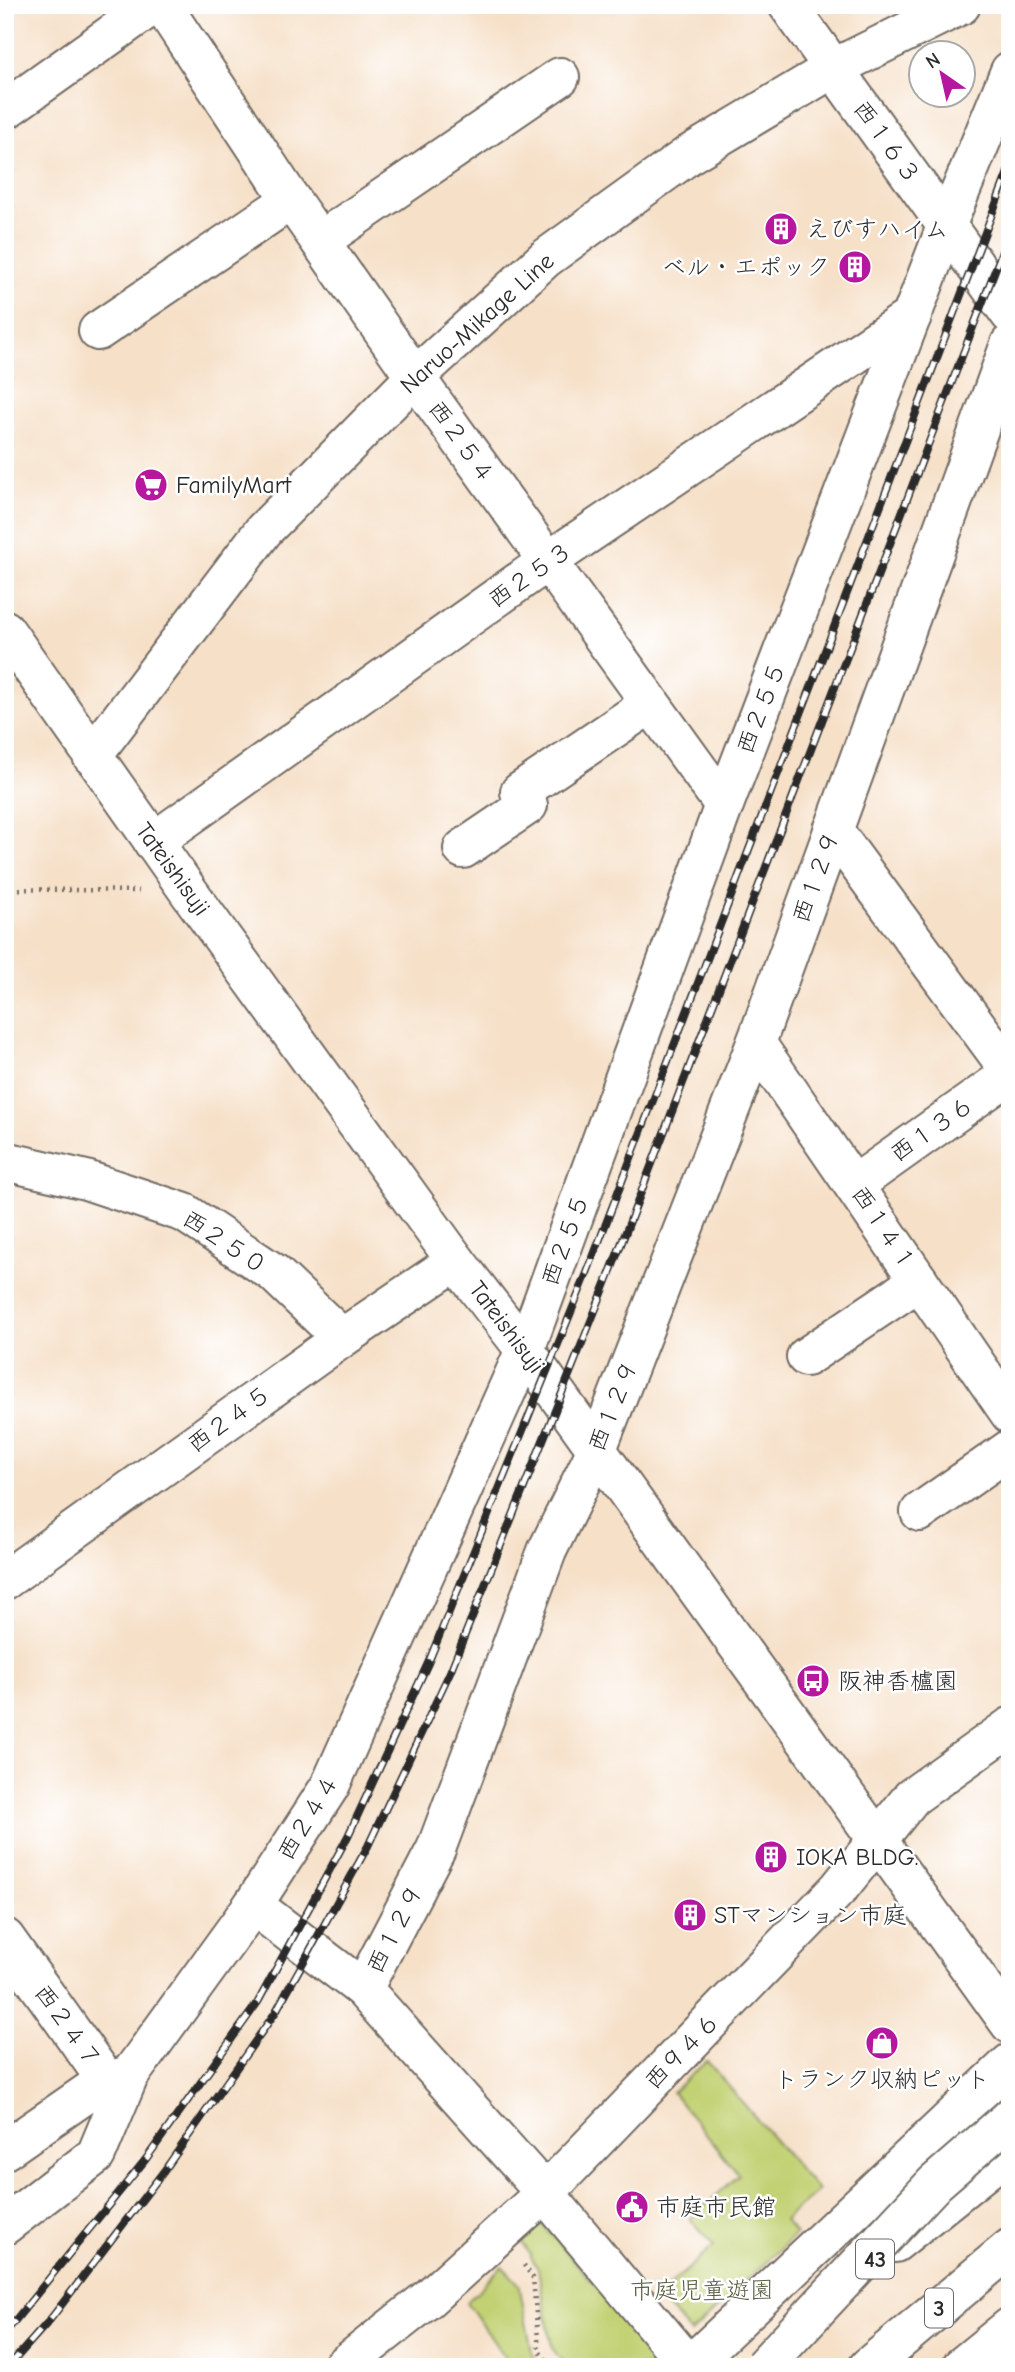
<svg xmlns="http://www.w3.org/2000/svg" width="1015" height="2372" font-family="'Comic Neue','Klee One',sans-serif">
  <rect width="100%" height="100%" fill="#fff"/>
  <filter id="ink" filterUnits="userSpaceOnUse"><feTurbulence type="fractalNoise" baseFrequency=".0143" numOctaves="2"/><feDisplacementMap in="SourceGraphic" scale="14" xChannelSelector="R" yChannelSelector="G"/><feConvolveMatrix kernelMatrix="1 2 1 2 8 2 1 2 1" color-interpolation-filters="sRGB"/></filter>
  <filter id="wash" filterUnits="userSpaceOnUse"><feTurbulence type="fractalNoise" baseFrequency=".00686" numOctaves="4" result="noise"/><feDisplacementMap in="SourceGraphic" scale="28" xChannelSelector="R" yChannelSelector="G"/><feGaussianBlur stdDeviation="1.57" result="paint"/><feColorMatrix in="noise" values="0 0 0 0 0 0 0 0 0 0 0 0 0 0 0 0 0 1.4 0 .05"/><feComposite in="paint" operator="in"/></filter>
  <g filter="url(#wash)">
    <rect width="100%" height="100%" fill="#f6e0c8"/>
    <!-- green -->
    <g fill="#c2d173" stroke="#767e4f" stroke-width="2">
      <path d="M707,2061L818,2191L784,2220L796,2234L691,2333L657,2296L714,2246L690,2219L739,2175L672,2092Z"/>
      <path d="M542,2224L659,2359L651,2367H567L552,2348L538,2269L521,2239Z"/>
      <path d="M502,2266L519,2284L534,2363L536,2367H511L467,2302Z"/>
    </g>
  </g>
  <g filter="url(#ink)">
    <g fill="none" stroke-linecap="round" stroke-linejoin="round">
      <defs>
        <g id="minor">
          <path d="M162,5L291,200L415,377L724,805"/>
          <path d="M788,5L1010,314"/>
          <path d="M5,110L153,5"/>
          <path d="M320,241L560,77"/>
          <path d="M98,331L291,200"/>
          <path d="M5,630L189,892L456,1261L525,1350L1010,2024"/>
          <path d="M92,756L264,530L415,377L546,258L690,154L832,69L961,5"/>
          <path d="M833,830L1010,1071"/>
          <path d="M153,842L548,561L912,316"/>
          <path d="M463,849L528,805L520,792L650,704"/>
          <path d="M756,1043L1010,1414"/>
          <path d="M5,1161L86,1180L185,1213L274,1273L342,1338"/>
          <path d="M854,1185L1010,1074"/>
          <path d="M806,1357L919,1281"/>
          <path d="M920,1512L1010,1449"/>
          <path d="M5,1580L342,1338L456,1261"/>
          <path d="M253,1905L363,1989L545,2193L690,2367"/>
          <path d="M5,1938L106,2080"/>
          <path d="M363,1989L436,1849L547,1551L597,1449L756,1043L1010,344"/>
          <path d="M5,2150L106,2080L129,2076"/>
          <path d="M5,2225L96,2155L129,2076L253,1905L330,1786L525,1350L724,805L947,224L1010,71"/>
          <path d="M342,2367L429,2298L545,2193L839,1888L912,1797L1010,1727"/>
          <path d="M688,2367L1010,2063"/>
        </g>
        <g id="highway">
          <path d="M895,2243L1010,2151"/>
          <path d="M868,2367L1010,2248"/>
          <path d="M961,2367L1010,2327"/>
        </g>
      </defs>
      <!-- minor casing -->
      <use href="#minor" stroke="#726a62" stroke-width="42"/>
      <!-- highway casing -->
      <use href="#highway" stroke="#726a62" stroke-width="42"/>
      <!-- path -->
      <g stroke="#726a62" stroke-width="4.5" stroke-dasharray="2 5" stroke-linecap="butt">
        <path d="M5,889L139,891"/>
        <path d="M524,2265L533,2278L539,2351L552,2367"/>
      </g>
      <!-- minor -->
      <use href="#minor" stroke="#fff" stroke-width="38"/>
      <!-- highway -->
      <use href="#highway" stroke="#fff" stroke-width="38"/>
      <defs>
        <g id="rail">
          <path d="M5,2333L146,2159L258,2002L348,1836L429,1661L587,1273L1010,167"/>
          <path d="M8,2367L49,2321L164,2171L275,2013L368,1846L450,1672L607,1281L1010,231"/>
        </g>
      </defs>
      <!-- rail casing -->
      <use href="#rail" stroke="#2b2b2b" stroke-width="8"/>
      <!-- rail -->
      <use href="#rail" stroke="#fff" stroke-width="5" stroke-dasharray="16" stroke-linecap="butt"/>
      <defs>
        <path id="highway-bridge" d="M763,2367L935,2183L1010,2118"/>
      </defs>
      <!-- highway-bridge casing -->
      <use href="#highway-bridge" stroke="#726a62" stroke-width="42" stroke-linecap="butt"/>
      <!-- highway-bridge -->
      <use href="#highway-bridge" stroke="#fff" stroke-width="38"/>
    </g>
  </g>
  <!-- icons -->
  <defs>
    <symbol id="building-disc" viewBox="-11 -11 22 22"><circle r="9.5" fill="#b5179e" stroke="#fff"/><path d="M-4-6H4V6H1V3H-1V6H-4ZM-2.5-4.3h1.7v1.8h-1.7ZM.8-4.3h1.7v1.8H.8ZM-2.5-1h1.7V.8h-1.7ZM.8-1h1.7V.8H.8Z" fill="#fff"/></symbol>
    <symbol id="supermarket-disc" viewBox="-11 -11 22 22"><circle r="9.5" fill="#b5179e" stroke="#fff"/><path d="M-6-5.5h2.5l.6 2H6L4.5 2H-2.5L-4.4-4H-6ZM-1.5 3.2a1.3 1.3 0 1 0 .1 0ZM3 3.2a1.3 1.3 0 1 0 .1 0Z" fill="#fff"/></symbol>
    <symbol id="bus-disc" viewBox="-11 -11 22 22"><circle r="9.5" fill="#b5179e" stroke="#fff"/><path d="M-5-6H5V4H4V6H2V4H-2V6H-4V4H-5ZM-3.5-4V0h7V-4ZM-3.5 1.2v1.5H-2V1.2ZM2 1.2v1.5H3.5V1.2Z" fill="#fff"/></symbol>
    <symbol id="shop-disc" viewBox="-11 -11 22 22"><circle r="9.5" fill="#b5179e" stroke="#fff"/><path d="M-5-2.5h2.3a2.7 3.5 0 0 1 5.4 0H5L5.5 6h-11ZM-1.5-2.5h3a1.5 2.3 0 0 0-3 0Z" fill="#fff"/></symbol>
    <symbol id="civic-disc" viewBox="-11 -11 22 22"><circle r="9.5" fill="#b5179e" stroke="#fff"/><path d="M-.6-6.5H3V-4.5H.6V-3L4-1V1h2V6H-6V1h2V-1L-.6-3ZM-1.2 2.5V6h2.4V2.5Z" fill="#fff"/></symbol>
  </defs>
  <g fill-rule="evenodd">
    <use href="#building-disc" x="762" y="210" width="38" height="38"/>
    <use href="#building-disc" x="836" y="248" width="38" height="38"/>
    <use href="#supermarket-disc" x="132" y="466" width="38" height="38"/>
    <use href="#bus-disc" x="794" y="1662" width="38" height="38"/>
    <use href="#building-disc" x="752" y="1838" width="38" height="38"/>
    <use href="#building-disc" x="671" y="1896" width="38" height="38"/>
    <use href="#shop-disc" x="863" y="2024" width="38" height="38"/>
    <use href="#civic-disc" x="613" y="2188" width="38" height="38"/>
  </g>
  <g text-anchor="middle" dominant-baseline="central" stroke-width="5" stroke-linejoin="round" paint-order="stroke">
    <!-- shield labels -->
    <g fill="#fff" stroke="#6b6b6b" stroke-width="2">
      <rect x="856" y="2239.5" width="38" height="39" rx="5"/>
      <rect x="925" y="2288.5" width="28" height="39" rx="5"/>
    </g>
    <g font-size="23" font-weight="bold" fill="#2b2b2b">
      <text x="875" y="2259">43</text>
      <text x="939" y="2308">3</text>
    </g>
    <!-- street labels -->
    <g font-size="24" fill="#2b2b2b" stroke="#fff">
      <text transform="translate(887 142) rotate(54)">西１６３</text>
      <text transform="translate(477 323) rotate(-42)">Naruo-Mikage Line</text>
      <text transform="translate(462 442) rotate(54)">西２５４</text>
      <text transform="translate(530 575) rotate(-35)">西２５３</text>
      <text transform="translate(761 708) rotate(-69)">西２５５</text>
      <text transform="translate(173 869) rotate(54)">Tateishisuji</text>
      <text transform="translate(816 877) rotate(-70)">西１２９</text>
      <text transform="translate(932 1129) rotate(-35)">西１３６</text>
      <text transform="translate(884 1228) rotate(56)">西１４１</text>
      <text transform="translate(565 1240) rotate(-70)">西２５５</text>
      <text transform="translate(225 1242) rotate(33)">西２５０</text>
      <text transform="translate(507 1327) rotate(53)">Tateishisuji</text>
      <text transform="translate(613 1406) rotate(-68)">西１２９</text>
      <text transform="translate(229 1419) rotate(-36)">西２４５</text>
      <text transform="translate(308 1817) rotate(-59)">西２４４</text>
      <text transform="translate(395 1929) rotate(-63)">西１２９</text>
      <text transform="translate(68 2026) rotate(54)">西２４７</text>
      <text transform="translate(682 2051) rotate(-46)">西９４６</text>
    </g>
    <!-- poi labels -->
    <g font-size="24" fill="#2b2b2b" stroke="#fff" text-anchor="start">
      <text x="806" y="229">えびすハイム</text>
      <text x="830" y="267" text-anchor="end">ベル・エポック</text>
      <text x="176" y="485">FamilyMart</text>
      <text x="838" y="1681">阪神香櫨園</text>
      <text x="796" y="1857">IOKA BLDG.</text>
      <text x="714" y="1915">STマンション市庭</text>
      <text x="882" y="2079" text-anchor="middle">トランク収納ピット</text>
      <text x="656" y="2207">市庭市民館</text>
    </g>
    <!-- park labels -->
    <g font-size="24" fill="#585d41" stroke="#fff">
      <text x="702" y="2290">市庭児童遊園</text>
    </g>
  </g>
  <!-- margin -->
  <rect width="1015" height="2372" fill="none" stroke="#fff" stroke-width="28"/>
  <!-- north arrow -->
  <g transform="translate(942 74) rotate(326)"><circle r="33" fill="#ffffff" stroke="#aaaaaa" stroke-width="2"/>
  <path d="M0-5L12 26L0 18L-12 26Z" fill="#b5179e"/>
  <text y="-10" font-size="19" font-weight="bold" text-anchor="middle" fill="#2b2b2b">N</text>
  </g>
</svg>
